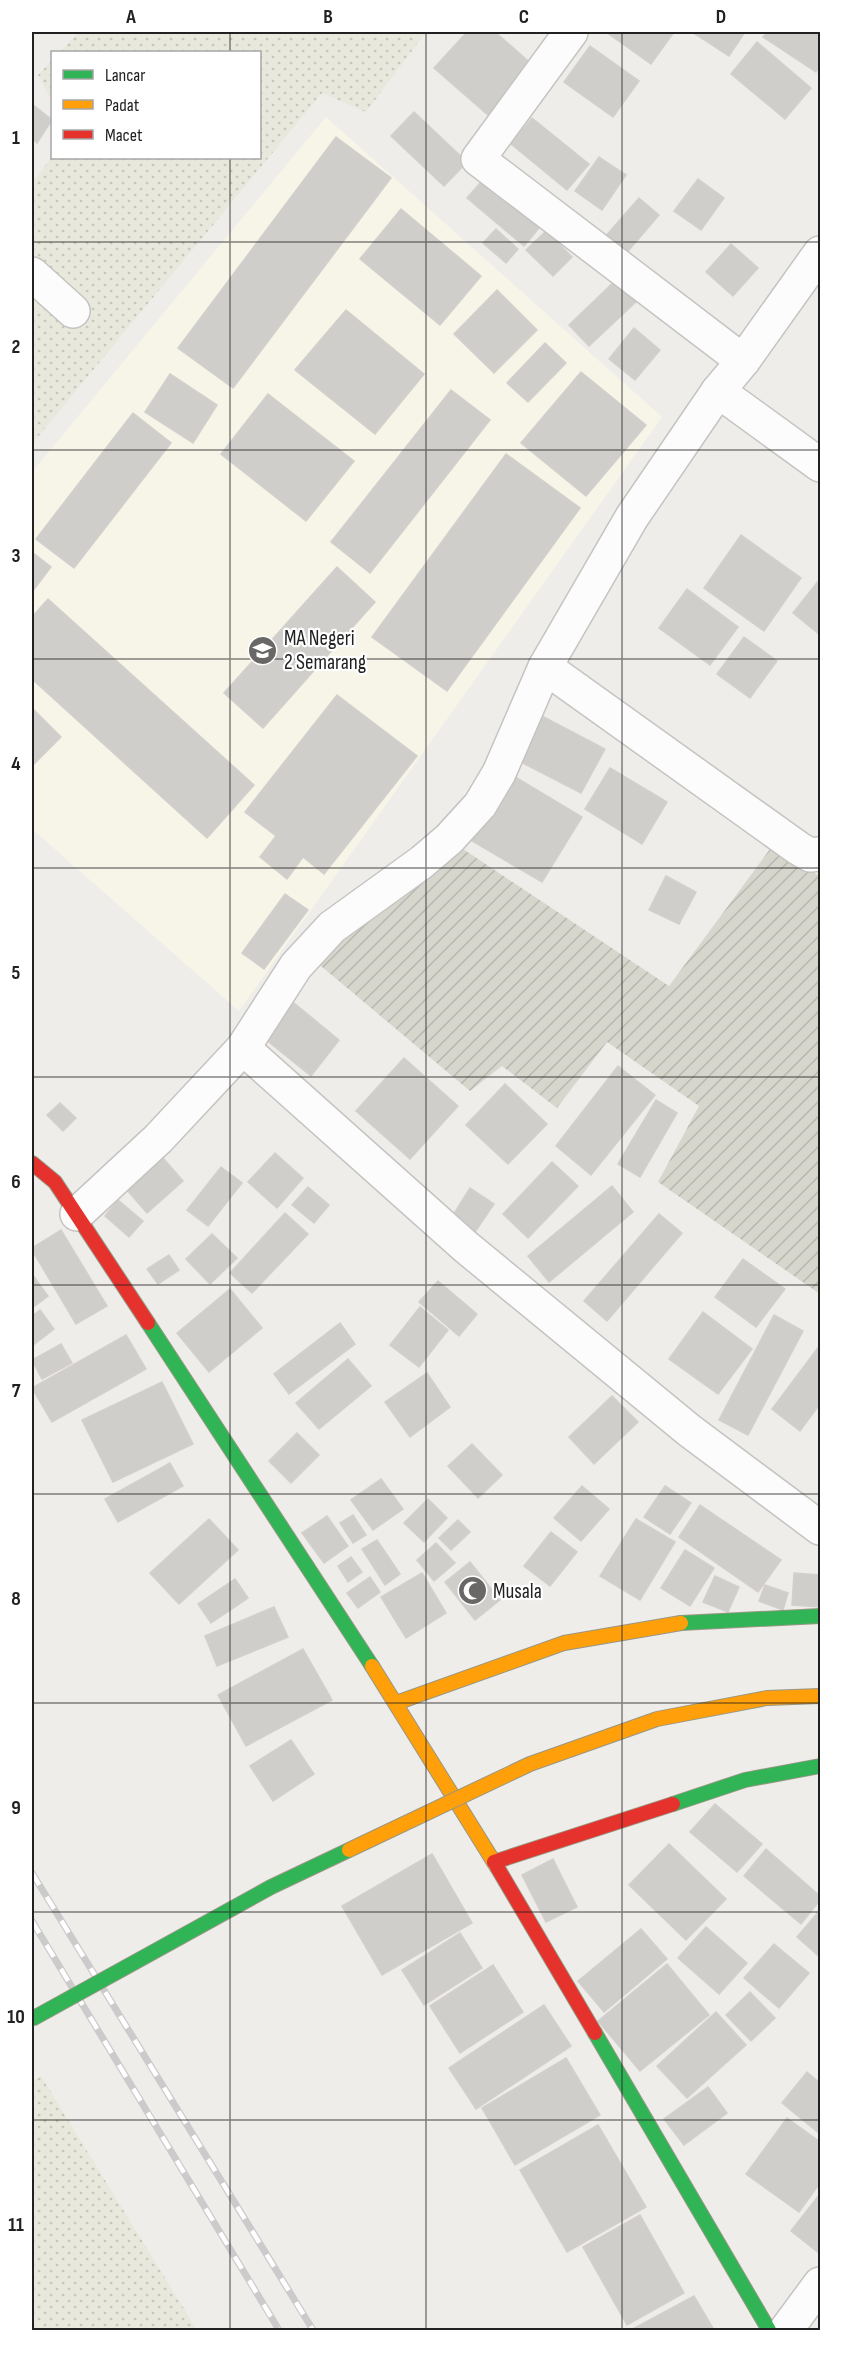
<svg xmlns="http://www.w3.org/2000/svg" width="852" height="2362" font-family="'Sofia Sans Condensed',sans-serif">
  <defs>
    <pattern id="construction-furrows" width="10" height="10" patternUnits="userSpaceOnUse" patternTransform="scale(1.5)"><rect width="10" height="10" fill="#d7d6cd"/><path d="M-1 1l2-2M0 10L10 0M9 11l2-2" fill="none" stroke="#b8b7b0"/></pattern>
    <pattern id="farmland-dots" width="8" height="8" patternUnits="userSpaceOnUse" patternTransform="scale(1.5)"><rect width="8" height="8" fill="#e9e8dc"/><path d="M2 2h.1M6 6h.1" fill="none" stroke="#c8c7bc" stroke-width="1.8" stroke-linecap="round"/></pattern>
  </defs>
  <rect width="100%" height="100%" fill="#efedea"/>
  <!-- education -->
  <path fill="#f6f5e8" d="M326,117L662,417L239,1011L32,829V472Z"/>
  <!-- construction -->
  <path fill="url(#construction-furrows)" d="M463,849L669,986L770,849L820,876V1294L658,1182L699,1106L607,1042L557,1108L502,1066L470,1091L309,956L422,873Z"/>
  <!-- farmland -->
  <g fill="url(#farmland-dots)">
    <path d="M79,32H426L366,112L322,93L32,444V183L52,157L260,158V52H60Z"/>
    <path d="M52,60V101L38,75Z"/>
    <path d="M41,2076L197,2330H32V2082Z"/>
  </g>
  <!-- building -->
  <g fill="#d0cecb" stroke="#d2cfcc" stroke-width="1.5">
    <path d="M467,32H495L534,66L489,116L434,68Z"/>
    <path d="M606,32H674L651,64Z"/>
    <path d="M692,32H745L729,56Z"/>
    <path d="M767,32H820V65L816,72L763,37Z"/>
    <path d="M757,42L811,88L785,119L731,74Z"/>
    <path d="M590,46L639,81L613,117L564,82Z"/>
    <path d="M32,104L52,120L37,143L32,138Z"/>
    <path d="M414,112L467,162L444,186L391,136Z"/>
    <path d="M532,118L589,164L567,190L511,144Z"/>
    <path d="M336,137L391,178L233,388L178,348Z"/>
    <path d="M599,157L626,175L602,210L575,191Z"/>
    <path d="M488,174L545,221L524,246L467,198Z"/>
    <path d="M698,179L724,198L701,230L674,211Z"/>
    <path d="M639,198L659,215L617,264L597,246Z"/>
    <path d="M401,209L481,276L440,325L360,259Z"/>
    <path d="M496,229L518,249L506,263L483,243Z"/>
    <path d="M546,231L572,257L553,276L526,250Z"/>
    <path d="M731,244L758,268L733,296L706,272Z"/>
    <path d="M618,278L638,300L589,346L569,325Z"/>
    <path d="M497,290L537,330L494,373L454,334Z"/>
    <path d="M346,310L424,374L375,434L295,370Z"/>
    <path d="M634,328L660,350L635,380L609,359Z"/>
    <path d="M545,343L566,363L528,402L507,383Z"/>
    <path d="M581,372L646,425L586,496L521,443Z"/>
    <path d="M170,374L217,405L193,443L145,412Z"/>
    <path d="M451,390L490,420L370,573L331,542Z"/>
    <path d="M268,394L354,461L306,521L221,454Z"/>
    <path d="M133,413L171,443L74,568L36,539Z"/>
    <path d="M506,454L580,508L447,691L372,637Z"/>
    <path d="M741,535L801,578L764,631L704,588Z"/>
    <path d="M32,552L51,567L32,592Z"/>
    <path d="M337,567L375,602L263,728L224,693Z"/>
    <path d="M820,579V635L793,613Z"/>
    <path d="M687,589L738,627L710,665L659,628Z"/>
    <path d="M48,599L254,785L207,838L32,679V617Z"/>
    <path d="M744,637L777,661L750,698L717,674Z"/>
    <path d="M337,695L417,756L324,874L303,857L287,879L260,857L276,836L245,812Z"/>
    <path d="M32,708L61,737L32,766Z"/>
    <path d="M538,714L605,749L581,793L515,759Z"/>
    <path d="M610,768L667,802L642,844L585,809Z"/>
    <path d="M507,772L582,817L542,882L467,838Z"/>
    <path d="M666,876L696,892L679,924L649,910Z"/>
    <path d="M285,894L308,910L264,969L242,953Z"/>
    <path d="M294,1003L339,1040L311,1076L265,1039Z"/>
    <path d="M404,1058L458,1106L410,1159L356,1111Z"/>
    <path d="M618,1066L655,1095L591,1175L556,1146Z"/>
    <path d="M505,1084L547,1124L508,1164L466,1125Z"/>
    <path d="M656,1100L677,1113L640,1177L618,1164Z"/>
    <path d="M60,1103L76,1118L63,1131L47,1115Z"/>
    <path d="M275,1153L303,1178L277,1208L248,1182Z"/>
    <path d="M163,1158L183,1181L147,1213L127,1190Z"/>
    <path d="M552,1162L578,1186L528,1238L503,1214Z"/>
    <path d="M221,1167L242,1183L208,1226L187,1210Z"/>
    <path d="M612,1186L633,1212L549,1282L528,1256Z"/>
    <path d="M308,1187L329,1205L314,1223L292,1205Z"/>
    <path d="M470,1188L494,1204L471,1238L448,1223Z"/>
    <path d="M118,1200L143,1221L129,1237L105,1216Z"/>
    <path d="M285,1213L308,1234L252,1293L230,1273Z"/>
    <path d="M659,1214L682,1233L607,1321L584,1301Z"/>
    <path d="M61,1230L107,1306L76,1324L32,1250V1248Z"/>
    <path d="M212,1234L237,1258L210,1284L186,1259Z"/>
    <path d="M169,1255L179,1270L158,1284L147,1269Z"/>
    <path d="M743,1259L785,1289L756,1327L715,1297Z"/>
    <path d="M32,1274L48,1296L32,1308Z"/>
    <path d="M438,1281L477,1314L459,1336L419,1302Z"/>
    <path d="M230,1289L262,1328L209,1372L177,1333Z"/>
    <path d="M420,1307L448,1330L419,1367L390,1345Z"/>
    <path d="M40,1310L54,1329L32,1346V1316Z"/>
    <path d="M703,1312L752,1349L718,1394L669,1359Z"/>
    <path d="M774,1315L803,1331L748,1435L719,1420Z"/>
    <path d="M340,1323L355,1344L289,1394L274,1374Z"/>
    <path d="M126,1335L146,1369L52,1422L32,1388Z"/>
    <path d="M61,1344L72,1363L42,1379L32,1360Z"/>
    <path d="M820,1345V1404L800,1431L772,1409Z"/>
    <path d="M348,1359L371,1386L319,1429L296,1403Z"/>
    <path d="M427,1373L450,1407L410,1437L385,1402Z"/>
    <path d="M162,1382L193,1444L113,1482L82,1420Z"/>
    <path d="M612,1396L638,1422L594,1464L569,1437Z"/>
    <path d="M297,1433L319,1455L291,1483L269,1461Z"/>
    <path d="M472,1444L502,1475L478,1498L448,1466Z"/>
    <path d="M170,1463L183,1486L118,1522L105,1499Z"/>
    <path d="M381,1479L403,1509L373,1530L351,1500Z"/>
    <path d="M582,1486L609,1509L581,1541L554,1518Z"/>
    <path d="M665,1486L691,1503L670,1534L644,1517Z"/>
    <path d="M428,1499L447,1518L424,1542L404,1523Z"/>
    <path d="M700,1505L781,1560L758,1592L679,1537Z"/>
    <path d="M353,1515L366,1535L353,1543L340,1523Z"/>
    <path d="M327,1516L348,1546L324,1563L302,1533Z"/>
    <path d="M209,1519L238,1550L179,1604L150,1573Z"/>
    <path d="M636,1519L675,1542L640,1600L600,1576Z"/>
    <path d="M458,1520L470,1532L451,1550L439,1538Z"/>
    <path d="M551,1532L577,1552L550,1586L524,1566Z"/>
    <path d="M377,1540L400,1574L385,1585L362,1549Z"/>
    <path d="M436,1543L455,1563L434,1581L417,1560Z"/>
    <path d="M685,1550L714,1568L690,1606L661,1588Z"/>
    <path d="M351,1557L362,1572L348,1582L338,1566Z"/>
    <path d="M470,1562L500,1600L475,1620L445,1582Z"/>
    <path d="M422,1573L446,1613L406,1638L381,1597Z"/>
    <path d="M794,1573L820,1575V1607L792,1605Z"/>
    <path d="M715,1576L739,1587L728,1612L703,1602Z"/>
    <path d="M370,1577L380,1592L358,1608L347,1593Z"/>
    <path d="M235,1579L248,1598L211,1623L198,1604Z"/>
    <path d="M765,1585L788,1593L783,1610L759,1601Z"/>
    <path d="M274,1607L288,1637L217,1666L205,1636Z"/>
    <path d="M303,1649L332,1700L246,1746L218,1695Z"/>
    <path d="M291,1740L314,1774L273,1801L250,1766Z"/>
    <path d="M715,1804L762,1844L737,1872L690,1832Z"/>
    <path d="M669,1844L726,1899L686,1940L629,1885Z"/>
    <path d="M766,1849L820,1896V1900L801,1924L744,1876Z"/>
    <path d="M432,1854L472,1923L382,1975L342,1906Z"/>
    <path d="M553,1859L577,1907L546,1922L522,1875Z"/>
    <path d="M820,1910V1957L797,1937Z"/>
    <path d="M706,1927L747,1963L719,1994L678,1958Z"/>
    <path d="M641,1929L667,1959L604,2012L578,1981Z"/>
    <path d="M460,1933L482,1968L424,2005L402,1970Z"/>
    <path d="M774,1944L809,1973L779,2008L744,1978Z"/>
    <path d="M667,1964L709,2015L640,2071L598,2021Z"/>
    <path d="M493,1965L523,2012L460,2053L430,2006Z"/>
    <path d="M750,1992L775,2018L751,2041L726,2015Z"/>
    <path d="M544,2005L571,2046L476,2109L449,2068Z"/>
    <path d="M716,2012L746,2045L687,2098L657,2066Z"/>
    <path d="M566,2058L600,2115L515,2165L482,2108Z"/>
    <path d="M807,2072L820,2083V2134L782,2103Z"/>
    <path d="M708,2087L727,2113L684,2145L664,2119Z"/>
    <path d="M787,2118L820,2142V2183L799,2212L746,2174Z"/>
    <path d="M598,2125L646,2207L567,2252L520,2170Z"/>
    <path d="M820,2194V2254L791,2231Z"/>
    <path d="M640,2215L684,2293L627,2325L583,2247Z"/>
    <path d="M694,2296L714,2330H631Z"/>
  </g>
  <g fill="none" stroke-linecap="round" stroke-linejoin="round">
    <defs>
      <g id="street">
        <path d="M571,32L478,159L743,361"/>
        <path d="M32,274L73,311"/>
        <path d="M718,391L820,465"/>
        <path d="M545,667L798,848L810,855L820,854"/>
        <path d="M243,1048L466,1247L690,1431L820,1528"/>
        <path d="M77,1214L158,1139L243,1048L296,966L332,927L422,862L449,839L480,805L499,773L545,667L632,517L718,391L743,361L820,253"/>
        <path d="M786,2330L820,2284"/>
      </g>
      <g id="fast">
        <path d="M148,1323L372,1666"/>
        <path d="M681,1623L820,1616"/>
        <path d="M673,1804L745,1780L820,1766"/>
        <path d="M595,2033L769,2330"/>
      </g>
      <g id="slow">
        <path d="M372,1666L497,1867"/>
        <path d="M396,1703L564,1643L681,1623"/>
      </g>
      <g id="jam">
        <path d="M32,1163L55,1182L148,1323"/>
        <path d="M494,1862L673,1804"/>
        <path d="M497,1867L595,2033"/>
      </g>
    </defs>
    <!-- street casing -->
    <use href="#street" stroke="#c5c4c2" stroke-width="36"/>
    <!-- fast casing -->
    <use href="#fast" stroke="#979784" stroke-width="16"/>
    <!-- slow casing -->
    <use href="#slow" stroke="#979784" stroke-width="16"/>
    <!-- jam casing -->
    <use href="#jam" stroke="#979784" stroke-width="16"/>
    <!-- street -->
    <use href="#street" stroke="#fdfcfc" stroke-width="33"/>
    <!-- fast -->
    <use href="#fast" stroke="#30b455" stroke-width="14"/>
    <!-- slow -->
    <use href="#slow" stroke="#ff9f0a" stroke-width="14"/>
    <!-- jam -->
    <use href="#jam" stroke="#e5322d" stroke-width="14"/>
    <defs>
      <g id="rail">
        <path d="M32,1873L313,2330"/>
        <path d="M32,1921L279,2330"/>
      </g>
    </defs>
    <!-- rail casing -->
    <use href="#rail" stroke="#cbcbcb" stroke-width="7"/>
    <!-- rail -->
    <use href="#rail" stroke="#fff" stroke-width="4.5" stroke-dasharray="14" stroke-linecap="butt"/>
    <defs>
      <path id="fast-bridge" d="M32,2019L271,1887L349,1850"/>
      <path id="slow-bridge" d="M349,1850L530,1764L657,1719L767,1698L820,1696"/>
    </defs>
    <!-- fast-bridge casing -->
    <use href="#fast-bridge" stroke="#979784" stroke-width="16" stroke-linecap="butt"/>
    <!-- slow-bridge casing -->
    <use href="#slow-bridge" stroke="#979784" stroke-width="16" stroke-linecap="butt"/>
    <!-- fast-bridge -->
    <use href="#fast-bridge" stroke="#30b455" stroke-width="14"/>
    <!-- slow-bridge -->
    <use href="#slow-bridge" stroke="#ff9f0a" stroke-width="14"/>
  </g>
  <!-- grid -->
  <path fill="none" stroke="#212121" stroke-width="1.5" stroke-opacity="0.55" d="M230,32V52M426,32V2330M622,32V2330M230,158V2330M32,242H820M32,450H820M32,659H820M32,868H820M32,1077H820M32,1285H820M32,1494H820M32,1703H820M32,1912H820M32,2120H820"/>
  <!-- icons -->
  <defs>
    <symbol id="school-disc" viewBox="-11 -11 22 22"><circle r="9.5" fill="#696867" stroke="#fff"/><path d="M0-5L7-2L0 1L-7-2ZM-4 1L0 2.5L4 1V4Q0 6-4 4Z" fill="#fff"/></symbol>
    <symbol id="mosque-disc" viewBox="-11 -11 22 22"><circle r="9.5" fill="#696867" stroke="#fff"/><path d="M3.5-4.9A6 6 0 1 0 3.5 4.9A5 5 0 1 1 3.5-4.9Z" fill="#fff"/></symbol>
  </defs>
  <g fill-rule="evenodd">
    <use href="#school-disc" x="246" y="634" width="33" height="33"/>
    <use href="#mosque-disc" x="456" y="1574" width="33" height="33"/>
  </g>
  <g text-anchor="middle" dominant-baseline="central" stroke-width="4.5" stroke-linejoin="round" paint-order="stroke">
    <!-- poi labels -->
    <g font-size="21" fill="#212121" stroke="#fff" text-anchor="start">
      <text x="284" y="638">MA Negeri<tspan x="284" dy="24">2 Semarang</tspan></text>
      <text x="493" y="1591">Musala</text>
    </g>
  </g>
  <!-- border -->
  <rect width="852" height="2362" fill="none" stroke="#ffffff" stroke-width="66"/>
  <!-- legend -->
  <rect x="51" y="51" width="210" height="108" fill="#ffffff" stroke="#a6a6a6" stroke-width="1.5"/>
  <rect x="63" y="70" width="30" height="9" fill="#30b455" stroke="#a6a6a6" stroke-width="1.5"/>
  <text x="105" y="81" font-size="18" fill="#212121">Lancar</text>
  <rect x="63" y="100" width="30" height="9" fill="#ff9f0a" stroke="#a6a6a6" stroke-width="1.5"/>
  <text x="105" y="111" font-size="18" fill="#212121">Padat</text>
  <rect x="63" y="130" width="30" height="9" fill="#e5322d" stroke="#a6a6a6" stroke-width="1.5"/>
  <text x="105" y="141" font-size="18" fill="#212121">Macet</text>
  <rect x="33" y="33" width="786" height="2296" fill="none" stroke="#212121" stroke-width="2"/>
  <g font-size="20" text-anchor="middle" font-weight="bold" fill="#212121">
    <text x="131" y="23">A</text>
    <text x="328" y="23">B</text>
    <text x="524" y="23">C</text>
    <text x="721" y="23">D</text>
    <text x="16" y="144">1</text>
    <text x="16" y="353">2</text>
    <text x="16" y="562">3</text>
    <text x="16" y="770">4</text>
    <text x="16" y="979">5</text>
    <text x="16" y="1188">6</text>
    <text x="16" y="1397">7</text>
    <text x="16" y="1605">8</text>
    <text x="16" y="1814">9</text>
    <text x="16" y="2023">10</text>
    <text x="16" y="2231">11</text>
  </g>
</svg>
